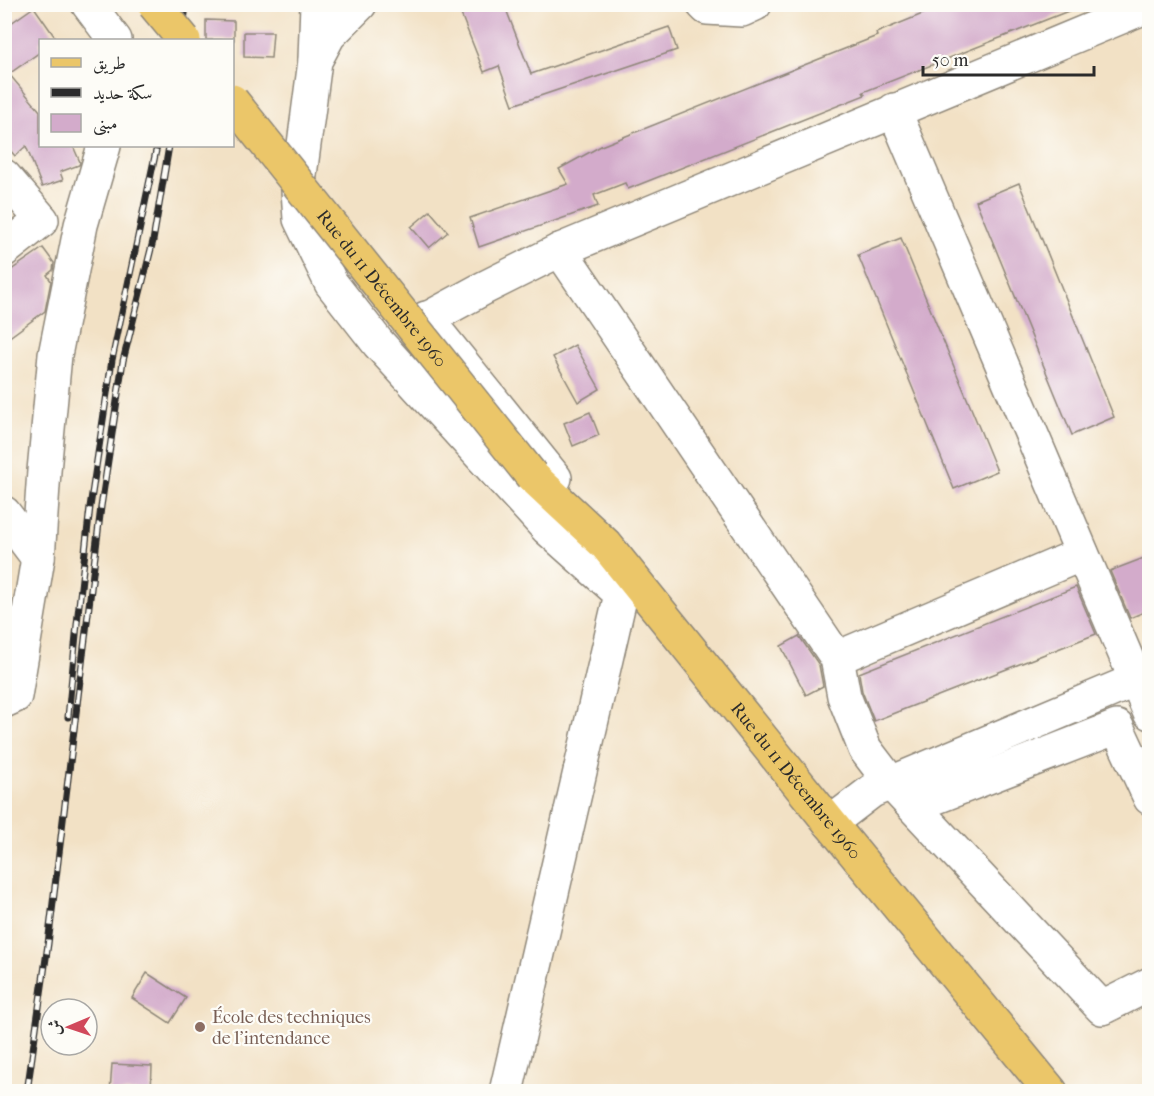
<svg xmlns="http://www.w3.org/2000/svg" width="1154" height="1096" font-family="'IM FELL French Canon',Amiri,serif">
  <rect width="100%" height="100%" fill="#fdfcf7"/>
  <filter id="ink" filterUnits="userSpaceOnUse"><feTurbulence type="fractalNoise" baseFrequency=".0167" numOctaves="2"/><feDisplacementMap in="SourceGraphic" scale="12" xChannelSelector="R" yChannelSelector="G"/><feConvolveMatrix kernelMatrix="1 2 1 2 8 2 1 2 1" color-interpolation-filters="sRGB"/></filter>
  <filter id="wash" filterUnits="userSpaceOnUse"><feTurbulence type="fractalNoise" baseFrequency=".008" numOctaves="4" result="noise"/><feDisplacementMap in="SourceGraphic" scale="24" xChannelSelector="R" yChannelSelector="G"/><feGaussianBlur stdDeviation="1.35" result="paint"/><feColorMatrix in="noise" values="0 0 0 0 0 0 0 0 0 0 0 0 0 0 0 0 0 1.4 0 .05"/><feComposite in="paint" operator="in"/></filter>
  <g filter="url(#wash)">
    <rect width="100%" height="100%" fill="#f2e1c5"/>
    <g id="blocks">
      <!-- building -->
      <g fill="#d3abcb">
        <path d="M457,4H504L531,74L669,27L677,50L513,105L499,66L484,72Z"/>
        <path d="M947,4L1081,6L863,92L865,95L628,189L625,183L594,195L598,206L479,247L470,218L568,184L559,169L601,146L877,36L876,33Z"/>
        <path d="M34,7L57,40H40V52L9,74L40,111V146H73L80,162L79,165L60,172L63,180L42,187L26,146L15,156L4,143V28Z"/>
        <path d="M206,20L234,21V40H206Z"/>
        <path d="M244,32H273L271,58L244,57Z"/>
        <path d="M1019,183L1114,417L1072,435L976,201Z"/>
        <path d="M430,211L448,232L429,248L411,227Z"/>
        <path d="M901,238L997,471L954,489L858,255Z"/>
        <path d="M43,248L54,263L53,270L47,275L51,281L45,311L4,341V275Z"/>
        <path d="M575,345L600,389L578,402L553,357Z"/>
        <path d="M590,412L599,435L573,446L564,423Z"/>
        <path d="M1149,556V610L1130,618L1110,571Z"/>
        <path d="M1076,587L1096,634L874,721L862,691L859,673Z"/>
        <path d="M799,636L819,665L823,686L806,695L781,646Z"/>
        <path d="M147,973L186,998L170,1023L132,998Z"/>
        <path d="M112,1064L152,1066L151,1092H110Z"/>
      </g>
    </g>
  </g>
  <g filter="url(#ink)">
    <use href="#blocks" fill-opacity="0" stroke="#8e8678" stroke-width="1.5"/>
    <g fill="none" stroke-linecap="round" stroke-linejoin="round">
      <defs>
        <g id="minor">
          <path d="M88,4L115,40"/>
          <path d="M360,4L329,35L315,61L298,190L300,219L331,283L378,343L548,529L621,594L506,1092"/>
          <path d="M703,4L707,8L742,10L755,4"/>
          <path d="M315,59L317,4"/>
          <path d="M894,110L1150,713"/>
          <path d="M4,176L42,220L4,250"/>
          <path d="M560,250L837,658L1082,554"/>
          <path d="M426,318L555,478"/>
          <path d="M427,319L484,288L560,250L1150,5"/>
          <path d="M4,513L38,558"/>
          <path d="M837,658L844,696L865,749L891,783L1102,1008L1150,984"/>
          <path d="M4,701L15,696L38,558L44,471L55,355L81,225L104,146"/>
          <path d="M913,806L1117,727L1150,798"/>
          <path d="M830,823L872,791L1150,674"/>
        </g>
        <g id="major">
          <path id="s1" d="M532,476L606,545L830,823L1051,1092"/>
        </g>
      </defs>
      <!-- minor casing -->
      <use href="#minor" stroke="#8e8678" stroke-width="36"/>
      <!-- major casing -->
      <use href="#major" stroke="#8e8678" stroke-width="36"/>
      <!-- minor -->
      <use href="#minor" stroke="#fff" stroke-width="33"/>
      <!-- major -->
      <use href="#major" stroke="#ebc669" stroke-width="33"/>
      <defs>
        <g id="rail">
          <path d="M170,40L174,4"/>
          <path d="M182,40L186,4"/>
          <path d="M68,717L78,614L90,507L112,360L157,146"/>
          <path d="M27,1092L48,944L101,507L123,361L153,241L169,146"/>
        </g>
      </defs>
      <!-- rail casing -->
      <use href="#rail" stroke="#2b2b2b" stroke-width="7"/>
      <!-- rail -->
      <use href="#rail" stroke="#fdfcf7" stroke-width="4.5" stroke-dasharray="14" stroke-linecap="butt"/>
      <defs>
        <g id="major-bridge">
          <path d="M154,4L184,40"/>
          <path id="s2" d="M232,101L532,476"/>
        </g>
      </defs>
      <!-- major-bridge casing -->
      <use href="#major-bridge" stroke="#8e8678" stroke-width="36" stroke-linecap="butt"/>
      <!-- major-bridge -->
      <use href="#major-bridge" stroke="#ebc669" stroke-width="33"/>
    </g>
  </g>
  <!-- markers -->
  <circle fill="#8d6e63" stroke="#fdfcf7" stroke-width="2" cx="200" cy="1027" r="6"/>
  <g text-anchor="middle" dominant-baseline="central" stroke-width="4.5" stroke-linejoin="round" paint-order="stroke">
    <!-- street labels -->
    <g font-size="18" fill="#2b2b2b" stroke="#fdfcf7">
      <text stroke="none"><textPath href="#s2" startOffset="240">Rue du 11 Décembre 1960</textPath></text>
      <text stroke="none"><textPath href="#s1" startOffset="404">Rue du 11 Décembre 1960</textPath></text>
    </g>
    <!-- education labels -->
    <g font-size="18" fill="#785e54" stroke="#fdfcf7" text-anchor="start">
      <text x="212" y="1017">École des techniques<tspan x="212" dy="21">de l'intendance</tspan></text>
    </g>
  </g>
  <!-- margin -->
  <rect width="1154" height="1096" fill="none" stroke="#fdfcf7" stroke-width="24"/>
  <!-- legend -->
  <rect x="39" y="39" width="195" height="108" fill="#fdfcf7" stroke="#a9a8a5" stroke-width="1.5"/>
  <rect x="51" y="58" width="30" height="9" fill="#ebc669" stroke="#a9a8a5" stroke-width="1.5"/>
  <text x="93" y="69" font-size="18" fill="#2b2b2b">طريق</text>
  <rect x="51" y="88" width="30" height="9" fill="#2b2b2b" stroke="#a9a8a5" stroke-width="1.5"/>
  <text x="93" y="99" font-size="18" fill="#2b2b2b">سكة حديد</text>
  <rect x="51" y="114" width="30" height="18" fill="#d3abcb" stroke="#a9a8a5" stroke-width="1.5"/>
  <text x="93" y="129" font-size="18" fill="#2b2b2b">مبنى</text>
  <!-- north arrow -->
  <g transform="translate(69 1027) rotate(268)"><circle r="28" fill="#fdfcf7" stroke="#a9a8a5" stroke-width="1.5"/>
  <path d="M0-4.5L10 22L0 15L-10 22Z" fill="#d1495b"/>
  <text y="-9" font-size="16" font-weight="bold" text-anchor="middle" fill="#2b2b2b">ش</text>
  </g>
  <!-- scale -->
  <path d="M923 66v9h171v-9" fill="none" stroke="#2b2b2b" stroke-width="3"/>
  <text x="932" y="66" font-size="18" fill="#2b2b2b" stroke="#fdfcf7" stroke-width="4.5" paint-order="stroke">50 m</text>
</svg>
